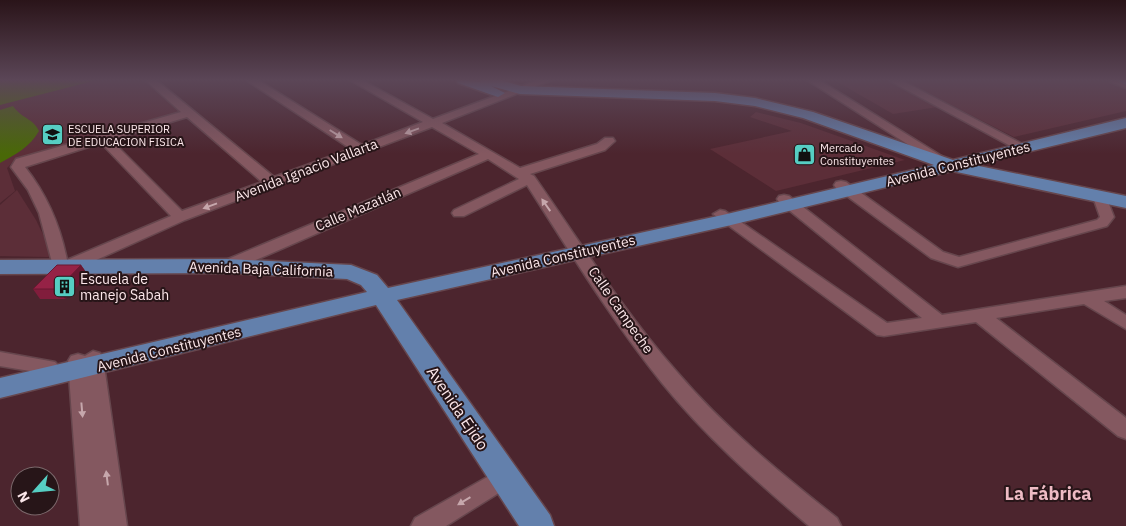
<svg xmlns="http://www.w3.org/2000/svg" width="1126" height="526" font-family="'IBM Plex Sans',sans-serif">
  <rect width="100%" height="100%" fill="#4c252e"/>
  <!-- built -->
  <g fill="#5c2e38">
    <path d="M0,80H145L184,113L12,163L7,168L15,191L0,203Z"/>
    <path d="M834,80H886L938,107L893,114Z"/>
    <path d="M902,80H1106L1126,87V111L1014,137Z"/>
    <path d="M756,112L801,123L905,160L776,191L710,149L792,131L750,117Z"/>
    <path d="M17,190L36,220L53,255L48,257L0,256V205Z"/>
  </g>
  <!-- green -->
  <g fill="#496807">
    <path d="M0,80H97L0,105Z"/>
    <path d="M13,106C22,119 33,118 39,131C30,147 16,154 0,163V110Z"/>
  </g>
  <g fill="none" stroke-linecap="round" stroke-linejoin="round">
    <defs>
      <g id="minor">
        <path d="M145,80H156L274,177L351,149L246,80H258L362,145L423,122L350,80H362L433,119L538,80H552L442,123L520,168L597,144L605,138H613L615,141L605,150L530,174L534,176C580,242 624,312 677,372C724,427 780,473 837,518L841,526H809C757,482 705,436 662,383C612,321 570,252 527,185L464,216H454L452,213L454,210L519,179L488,159L233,270H221L219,266L221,262L479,154L432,127L185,220L74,270H54L39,213L28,190L11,167L16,159L181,112ZM187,117L262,182L182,211L111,140ZM101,143L171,216L67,260C60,225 47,195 25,167Z"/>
        <path d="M807,80H819L948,160L942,164L937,163Z"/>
        <path d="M888,80H901L1030,148L1024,152L1020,151Z"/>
        <path d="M1109,80L1126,81V88L1110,82Z"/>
        <path d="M841,181L846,182L943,252L959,257L1097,220L1100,217L1093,197L1095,194H1105L1114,217L1107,226L958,267L931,258L836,188L834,185L836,182Z"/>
        <path d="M784,195L789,196L942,315L1126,286V298L1104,301L1126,315V329L1084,304L996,318L1126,418V439L1118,436L976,322L884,336L877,335L713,214L720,210L725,211L887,323L922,318L779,202L777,199L779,196Z"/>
        <path d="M93,351L100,353L103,358L127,526H80L68,361L71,356L78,354L85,356Z"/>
        <path d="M0,352L55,362L67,375L64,380L57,383L50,380L42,373L0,366Z"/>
        <path d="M505,467L513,470L517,477L513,484L446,526H411L415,518Z"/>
      </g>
      <g id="major">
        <path d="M456,80L481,82L479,80H500L521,86L715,93L755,98L813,112L953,160L1126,118V128L974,165L1126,196V208L952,171L727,226L397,300L550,515L554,526H519L376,305L0,398V378L367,292L361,285L347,279L227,273L0,274V260L227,259L351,265L377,275L388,288L727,214L934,165L803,118L755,106L715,101L520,94L491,86L505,93L498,97L458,83Z"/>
        <path d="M1116,80H1126V85Z"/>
      </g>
    </defs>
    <!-- minor casing -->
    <use href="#minor" stroke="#66464d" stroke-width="3"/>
    <!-- major casing -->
    <use href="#major" stroke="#66464d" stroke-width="3"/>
    <!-- minor -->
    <use href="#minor" fill="#845860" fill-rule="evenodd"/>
    <!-- major -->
    <use href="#major" fill="#6380ac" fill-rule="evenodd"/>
  </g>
  <!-- wall -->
  <path fill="#811d3c" d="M81,265L88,275L65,299H40L33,289Z"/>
  <!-- shaded-wall -->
  <path fill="#691831" d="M81,265L88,275L65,299L58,289Z"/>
  <!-- building -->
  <path fill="#962246" stroke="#691831" d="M57,265H81L58,289H33Z"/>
  <!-- one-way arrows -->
  <defs><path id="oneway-solid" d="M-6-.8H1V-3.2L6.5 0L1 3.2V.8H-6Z" transform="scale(1.25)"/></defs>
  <g fill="#c6a7ac">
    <use href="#oneway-solid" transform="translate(412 131) rotate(160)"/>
    <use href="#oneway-solid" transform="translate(336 134) rotate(32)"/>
    <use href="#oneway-solid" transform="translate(546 205) rotate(-125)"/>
    <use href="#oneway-solid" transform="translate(210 206) rotate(160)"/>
    <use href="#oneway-solid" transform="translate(82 410) rotate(85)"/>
    <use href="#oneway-solid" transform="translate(107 478) rotate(-97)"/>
    <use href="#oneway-solid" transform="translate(464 501) rotate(149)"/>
  </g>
  <!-- sky -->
  <linearGradient id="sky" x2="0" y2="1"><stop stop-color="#2a1419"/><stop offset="0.52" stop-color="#5b4657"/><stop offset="1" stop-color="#5b4657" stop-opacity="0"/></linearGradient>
  <rect width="1126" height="154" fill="url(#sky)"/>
  <!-- icons -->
  <defs>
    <symbol id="school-square" viewBox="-11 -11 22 22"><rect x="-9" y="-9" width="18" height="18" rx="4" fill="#56cec3" stroke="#271518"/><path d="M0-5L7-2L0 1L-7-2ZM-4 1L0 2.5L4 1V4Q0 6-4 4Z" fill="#111"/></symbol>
    <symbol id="shop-square" viewBox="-11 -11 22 22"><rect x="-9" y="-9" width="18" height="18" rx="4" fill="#56cec3" stroke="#271518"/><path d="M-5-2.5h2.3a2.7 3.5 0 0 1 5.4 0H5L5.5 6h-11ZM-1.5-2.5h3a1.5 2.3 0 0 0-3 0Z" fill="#111"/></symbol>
    <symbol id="building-square" viewBox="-11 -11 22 22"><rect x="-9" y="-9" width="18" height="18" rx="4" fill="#56cec3" stroke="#271518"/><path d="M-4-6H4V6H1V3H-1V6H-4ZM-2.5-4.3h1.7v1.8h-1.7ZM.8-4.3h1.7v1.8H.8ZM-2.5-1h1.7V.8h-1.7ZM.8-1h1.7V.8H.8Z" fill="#111"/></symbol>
  </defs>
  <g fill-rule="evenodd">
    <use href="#school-square" x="40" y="122" width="25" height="25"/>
    <use href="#shop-square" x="792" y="142" width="25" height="25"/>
    <use href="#building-square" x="52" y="274" width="25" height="25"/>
  </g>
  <g text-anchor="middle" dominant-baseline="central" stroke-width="4" stroke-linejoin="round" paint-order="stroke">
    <!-- far-poi labels -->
    <g font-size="11" fill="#fce7ea" stroke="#271518" text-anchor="start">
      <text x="68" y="129">ESCUELA SUPERIOR<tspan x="68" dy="13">DE EDUCACION FISICA</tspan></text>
      <text x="820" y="148">Mercado<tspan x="820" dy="13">Constituyentes</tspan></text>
    </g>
    <!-- street labels -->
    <g font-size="14" fill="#fce7ea" stroke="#271518">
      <text transform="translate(958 164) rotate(-14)">Avenida Constituyentes</text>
      <text transform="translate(306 170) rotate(-21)">Avenida Ignacio Vallarta</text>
      <text transform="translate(358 209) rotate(-23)">Calle Mazatlán</text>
      <text transform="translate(563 256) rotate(-13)">Avenida Constituyentes</text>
      <text transform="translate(261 269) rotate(2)">Avenida Baja California</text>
      <text transform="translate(621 310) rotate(55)">Calle Campeche</text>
      <text transform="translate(169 349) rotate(-14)">Avenida Constituyentes</text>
    </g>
    <!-- poi labels -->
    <g font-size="14" fill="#fce7ea" stroke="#271518" text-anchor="start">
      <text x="80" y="279">Escuela de<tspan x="80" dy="16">manejo Sabah</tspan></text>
    </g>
    <!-- near-street labels -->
    <g font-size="16" fill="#fce7ea" stroke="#271518">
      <text transform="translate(458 408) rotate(56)">Avenida Ejido</text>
    </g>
    <!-- near-neighbourhood labels -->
    <g font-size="18" font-weight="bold" fill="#eebbc4" stroke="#271518">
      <text x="1048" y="493">La Fábrica</text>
    </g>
  </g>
  <!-- north arrow -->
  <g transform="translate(35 491) rotate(243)"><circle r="24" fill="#271518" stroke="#7c696c"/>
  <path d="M0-4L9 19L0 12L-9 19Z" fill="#56cec3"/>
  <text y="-8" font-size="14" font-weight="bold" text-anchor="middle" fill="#fce7ea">N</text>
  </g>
</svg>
